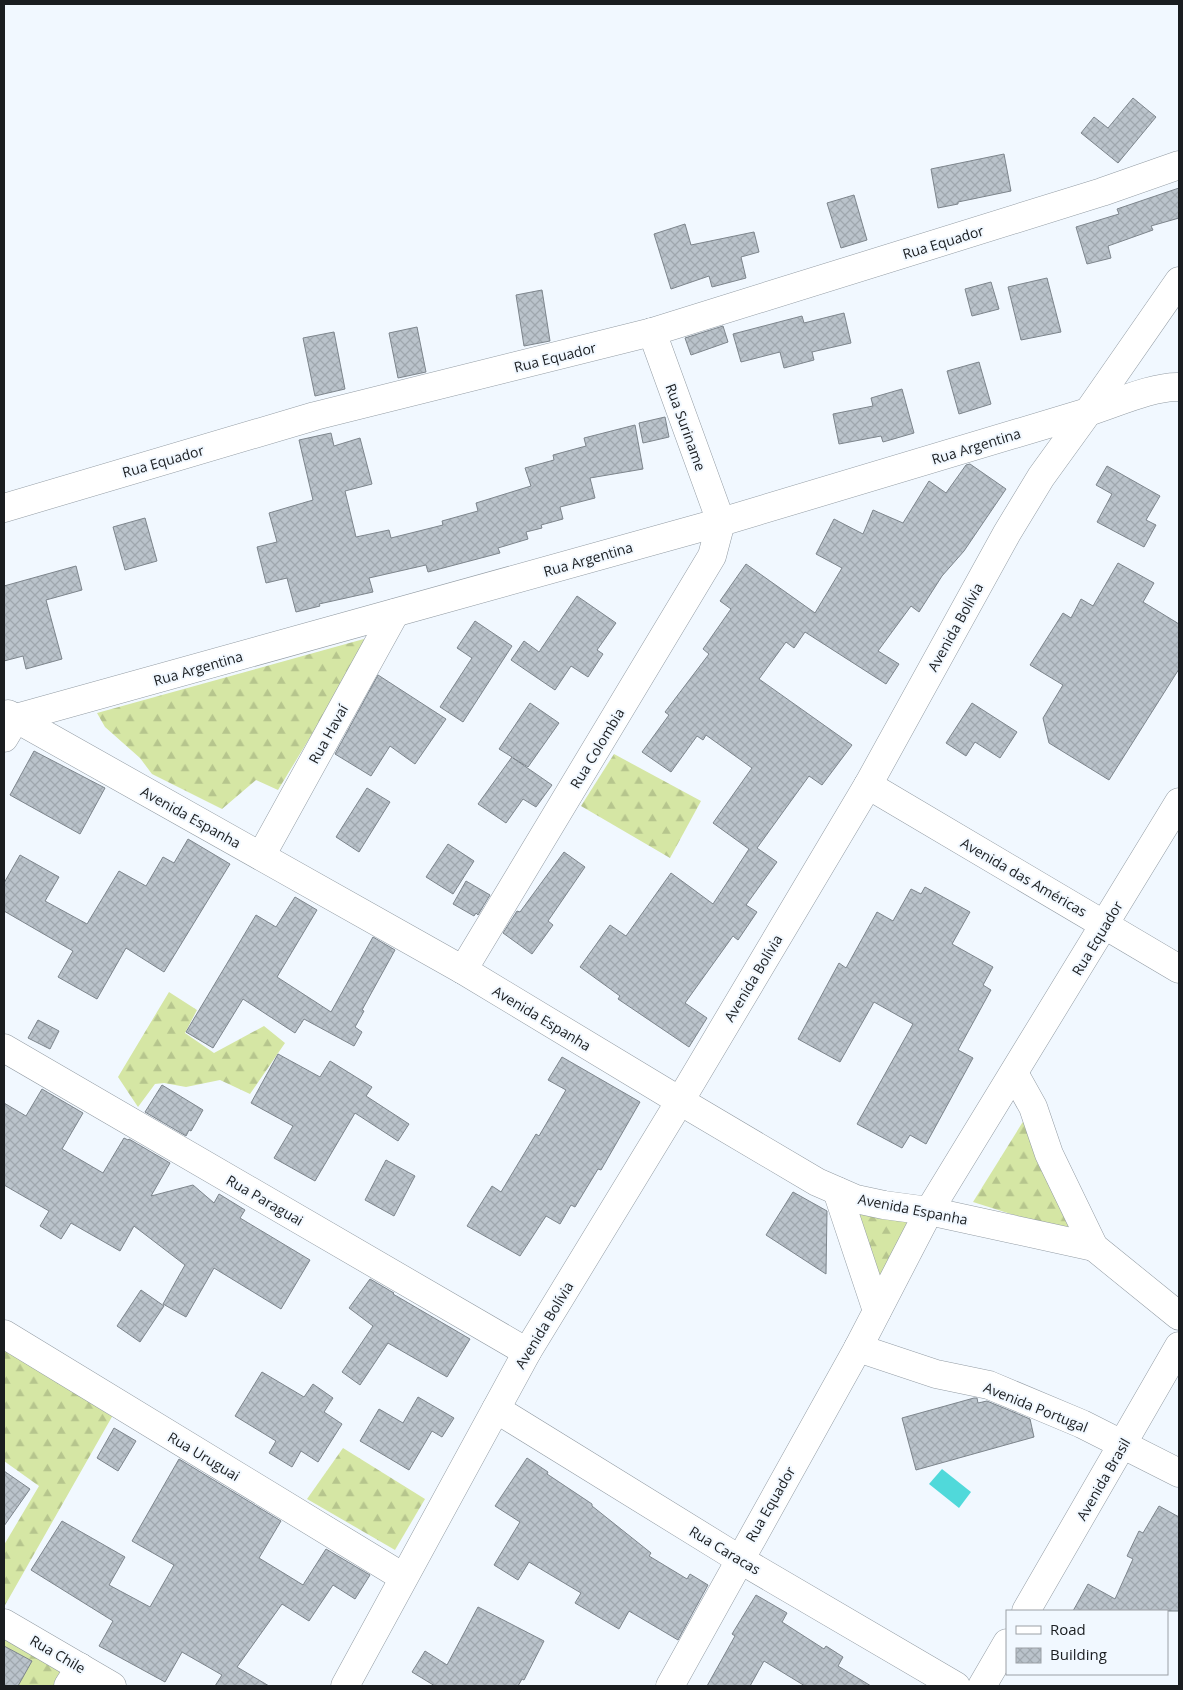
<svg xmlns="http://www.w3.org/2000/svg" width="1183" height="1690" font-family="'Open Sans',sans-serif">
  <defs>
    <pattern id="forest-firs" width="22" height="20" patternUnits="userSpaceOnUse" patternTransform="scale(1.25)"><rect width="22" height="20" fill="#d5e6a4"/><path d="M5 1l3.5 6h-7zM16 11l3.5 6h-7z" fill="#b6c58d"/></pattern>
    <pattern id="building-cross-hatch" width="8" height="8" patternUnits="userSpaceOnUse" patternTransform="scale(1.25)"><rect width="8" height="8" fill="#bac3cb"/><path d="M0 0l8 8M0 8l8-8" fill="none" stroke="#9fa7ae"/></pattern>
  </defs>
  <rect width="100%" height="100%" fill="#f1f8ff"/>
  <!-- forest -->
  <g fill="url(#forest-firs)">
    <path d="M371,637L278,790L256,780L222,809L152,774L140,758L105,727L97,713Z"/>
    <path d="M614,754L701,801L670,858L581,806Z"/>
    <path d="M169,992L197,1010L185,1033L214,1053L264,1026L285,1043L250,1094L220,1080L186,1087L164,1083L155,1084L138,1107L118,1077Z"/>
    <path d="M1024,1120L1078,1235L973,1202Z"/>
    <path d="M857,1214L917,1218L879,1292Z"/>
    <path d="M4,1336L113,1415L4,1607V1545L39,1486L4,1461Z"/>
    <path d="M343,1448L425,1499L395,1550L307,1499Z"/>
    <path d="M4,1635L64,1669L53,1686H4Z"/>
  </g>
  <!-- water -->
  <path fill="#50d9da" d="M942,1469L971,1492L959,1508L929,1484Z"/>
  <!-- building -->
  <g fill="url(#building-cross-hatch)" stroke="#7d858c">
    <path d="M1133,98L1156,117L1118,163L1081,133L1094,117L1108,128Z"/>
    <path d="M1004,154L1011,191L958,202V204L938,208L931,169Z"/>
    <path d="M1179,188V218L1151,226L1153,230L1108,246L1111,258L1087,264L1076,227L1119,214L1117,209Z"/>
    <path d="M854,195L867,240L841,248L827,203Z"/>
    <path d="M685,224L691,245L754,232L759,252L741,257L746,278L712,287L709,276L671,289L654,234Z"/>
    <path d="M1047,278L1061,332L1021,340L1008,287Z"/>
    <path d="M991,282L999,309L972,316L965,289Z"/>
    <path d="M542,290L550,341L524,346L516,295Z"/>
    <path d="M844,313L851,343L812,352L814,360L784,368L780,352L741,362L733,334L802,316L804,323Z"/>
    <path d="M723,326L728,342L691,355L685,338Z"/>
    <path d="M417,327L426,372L398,378L389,333Z"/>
    <path d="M334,332L345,389L315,396L303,338Z"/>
    <path d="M979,362L991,404L959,414L947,371Z"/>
    <path d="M902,389L914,433L883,442L881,436L839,444L833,414L873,406L871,398Z"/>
    <path d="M665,417L669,437L643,443L639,423Z"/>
    <path d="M635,425L643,469L590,478L595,498L560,507L563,519L541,525L542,528L526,532L528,539L498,548L500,553L428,572L426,565L369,578L373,592L319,604L320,606L296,612L287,578L266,583L257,547L277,542L269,513L313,500L299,440L331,433L334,446L360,438L372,484L345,491L356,537L389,530L391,538L443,525L442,521L478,511L476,503L531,486L525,468L554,460L553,455L586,446L584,438Z"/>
    <path d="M970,464L1006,489L964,551L942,576L919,612L911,606L878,651L899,664L886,684L805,632L794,648L786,642L759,679L852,745L822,785L809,776L757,848L777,862L746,905L757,912L738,940L733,936L685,1003L707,1018L689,1047L618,999L620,996L580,967L610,925L626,936L671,873L713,904L749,849L713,823L752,768L706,735L703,740L697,736L671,772L642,752L669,715L665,712L709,654L703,649L731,609L720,601L746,564L815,613L842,568L816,554L834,519L863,534L873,510L903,523L929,481L946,493L966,465Z"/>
    <path d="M1107,466L1160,496L1146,520L1156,525L1144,547L1097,522L1112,494L1096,485Z"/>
    <path d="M145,518L157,561L125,570L113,527Z"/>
    <path d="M1118,563L1154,583L1143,602L1179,624V669L1109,780L1049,743L1043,718L1063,685L1030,665L1063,613L1071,618L1081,599L1093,606Z"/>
    <path d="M76,566L82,590L46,600L62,659L26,669L23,656L4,661V586Z"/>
    <path d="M577,596L616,623L597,650L603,654L588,677L571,666L555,690L511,660L524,641L539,652Z"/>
    <path d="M475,621L512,646L463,722L440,707L472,658L457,648Z"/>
    <path d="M378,675L446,719L415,764L390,746L371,776L335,754Z"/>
    <path d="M530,703L559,723L528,767L513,758L552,785L536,807L523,799L506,823L478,804L512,757L499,749Z"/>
    <path d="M972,703L1017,732L1000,758L975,742L966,756L946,743Z"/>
    <path d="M34,751L105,788L80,834L10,795Z"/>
    <path d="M367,788L390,802L359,852L336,837Z"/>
    <path d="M188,839L230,864L164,972L126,948L97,999L58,977L73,951L4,911V883L20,855L59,877L45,901L87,924L119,871L146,886L163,857L174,863Z"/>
    <path d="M448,844L474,861L453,894L426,877Z"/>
    <path d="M564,852L585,867L548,921L553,925L532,954L503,933L517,911L520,912Z"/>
    <path d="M466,881L490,895L478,915L476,913L474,916L453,904Z"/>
    <path d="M925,887L970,912L952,944L993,967L983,985L991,990L958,1050L973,1058L926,1144L910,1135L902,1148L857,1124L913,1024L874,1002L840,1062L798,1039L839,963L846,968L877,912L893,921L911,889L921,894Z"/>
    <path d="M295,897L317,910L277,977L331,1012L373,937L395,950L362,1010L364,1011L355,1027L362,1032L354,1046L304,1019L295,1033L243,999L213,1048L186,1032L256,915L276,927Z"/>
    <path d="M38,1020L59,1031L50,1049L28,1038Z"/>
    <path d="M278,1054L320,1077L330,1061L372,1087L366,1096L409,1124L398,1141L355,1113L315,1181L274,1158L293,1126L251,1103Z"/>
    <path d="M562,1057L640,1102L601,1170L598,1169L575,1207L571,1205L560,1224L546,1216L520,1256L467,1226L492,1186L501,1192L536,1134L539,1136L566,1090L548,1080Z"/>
    <path d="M162,1085L203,1110L191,1131L189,1130L186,1136L145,1112Z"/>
    <path d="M42,1089L83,1113L62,1149L103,1173L124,1138L128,1140L129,1139L170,1163L151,1196L193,1185L214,1203L219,1194L245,1210L240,1218L310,1260L281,1309L214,1268L186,1317L163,1304L185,1265L134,1226L120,1251L71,1223L61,1239L40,1226L49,1211L4,1185V1103L26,1116Z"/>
    <path d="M386,1160L415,1176L394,1216L365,1200Z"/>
    <path d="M793,1192L827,1211L826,1274L766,1235Z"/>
    <path d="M370,1279L394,1293L393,1294L470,1339L447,1377L388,1343L360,1385L342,1372L373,1326L349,1308Z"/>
    <path d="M141,1290L164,1306L140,1342L117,1326Z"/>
    <path d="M262,1372L304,1397L313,1384L333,1398L324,1412L342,1424L318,1462L301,1451L292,1467L269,1453L276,1441L235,1416Z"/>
    <path d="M418,1397L454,1418L442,1437L432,1431L409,1470L360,1441L379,1409L403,1423Z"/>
    <path d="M974,1398H977L978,1403L987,1401L1030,1419L1034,1437L916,1470L902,1418Z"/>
    <path d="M114,1428L136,1441L118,1471L97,1458Z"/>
    <path d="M527,1458L548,1472L547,1474L592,1504V1506L651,1553L649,1556L687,1579L690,1574L708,1585L678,1640L629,1611L619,1629L575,1603L581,1593L529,1562L518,1580L494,1565L520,1522L495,1506Z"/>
    <path d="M179,1459L281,1521L259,1558L303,1585L326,1549L370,1575L355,1599L333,1585L309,1621L282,1604L237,1667L269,1686H215L222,1675L182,1652L165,1682L99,1646L113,1621L31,1570L62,1521L125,1557L109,1585L150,1607L174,1565L132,1541Z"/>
    <path d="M4,1471L30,1489L4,1526Z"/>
    <path d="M1159,1506L1179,1517V1611H1073L1088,1584L1115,1599L1133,1559L1127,1556L1139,1531L1143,1533Z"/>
    <path d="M756,1595L787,1613L782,1622L824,1649L826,1646L843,1657L838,1666L871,1686H805L764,1661L750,1686H707L735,1636L732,1634Z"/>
    <path d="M478,1607L544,1641L524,1680L522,1679L518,1686H435L412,1672L425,1651L447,1665Z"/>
    <path d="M4,1646L32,1661L18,1686H4Z"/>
  </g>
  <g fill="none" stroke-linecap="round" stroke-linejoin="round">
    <defs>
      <g id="minor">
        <path d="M4,508L315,416L652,332L1102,192L1179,165"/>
        <path d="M8,714L463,970L680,1101L817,1182L856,1199L884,1205L929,1211L1094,1247"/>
        <path d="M4,738L16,718L721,522L1088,412C1114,404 1153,386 1179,387"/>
        <path d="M868,785L1179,969"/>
        <path d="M261,856L395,613"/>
        <path d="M463,970L712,556L721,522L652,332"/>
        <path d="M4,1048L527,1352"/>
        <path d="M1014,1073L1033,1107L1049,1154L1094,1247L1179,1316"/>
        <path d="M837,1191L877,1311"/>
        <path d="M4,1334L403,1577"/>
        <path d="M858,1348L936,1374L989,1385L1082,1424L1179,1473"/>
        <path d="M496,1409L739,1559L956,1686"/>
        <path d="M1026,1611L1179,1346"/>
        <path d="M4,1623L112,1686"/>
        <path d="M68,1686L80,1667"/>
        <path d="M345,1686L527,1352L680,1101L868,785L1007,533L1041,477L1088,412L1179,281"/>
        <path d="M670,1686L858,1348L929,1211L1179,802"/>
        <path d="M982,1686L1007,1643"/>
      </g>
    </defs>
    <!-- minor casing -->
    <use href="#minor" stroke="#939ca4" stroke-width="29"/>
    <!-- minor -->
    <use href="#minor" stroke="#fff" stroke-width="28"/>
  </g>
  <g text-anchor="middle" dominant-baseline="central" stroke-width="4" stroke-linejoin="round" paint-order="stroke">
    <!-- street labels -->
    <g font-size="14" fill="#1a1d20" stroke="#f1f8ff">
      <text transform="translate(943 242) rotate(-17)">Rua Equador</text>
      <text transform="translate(555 357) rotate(-14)">Rua Equador</text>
      <text transform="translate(686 427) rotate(70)">Rua Suriname</text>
      <text transform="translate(976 446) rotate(-17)">Rua Argentina</text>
      <text transform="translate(163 461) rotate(-16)">Rua Equador</text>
      <text transform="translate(588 559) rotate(-16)">Rua Argentina</text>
      <text transform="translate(955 627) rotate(-61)">Avenida Bolívia</text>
      <text transform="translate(198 668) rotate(-16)">Rua Argentina</text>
      <text transform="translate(328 734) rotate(-61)">Rua Havaí</text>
      <text transform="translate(597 748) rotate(-59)">Rua Colombia</text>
      <text transform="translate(191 817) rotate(29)">Avenida Espanha</text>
      <text transform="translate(1024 877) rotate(30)">Avenida das Américas</text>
      <text transform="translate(1097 938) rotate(-59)">Rua Equador</text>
      <text transform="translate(753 978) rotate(-59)">Avenida Bolívia</text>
      <text transform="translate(542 1018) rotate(31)">Avenida Espanha</text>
      <text transform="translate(265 1200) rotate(30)">Rua Paraguai</text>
      <text transform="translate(913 1209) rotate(11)">Avenida Espanha</text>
      <text transform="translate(544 1325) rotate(-59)">Avenida Bolívia</text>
      <text transform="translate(1036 1407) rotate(22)">Avenida Portugal</text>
      <text transform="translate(204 1456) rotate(31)">Rua Uruguai</text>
      <text transform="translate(1103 1479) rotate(-60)">Avenida Brasil</text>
      <text transform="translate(770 1504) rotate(-60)">Rua Equador</text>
      <text transform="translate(725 1550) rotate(31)">Rua Caracas</text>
      <text transform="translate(58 1654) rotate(30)">Rua Chile</text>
    </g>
  </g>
  <!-- border -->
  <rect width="1183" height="1690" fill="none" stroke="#1a1d20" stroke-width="10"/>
  <!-- legend -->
  <rect x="1006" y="1610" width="162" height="65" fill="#f1f8ff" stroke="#9ba0a6"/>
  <rect x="1016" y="1626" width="25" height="8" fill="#ffffff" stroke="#9ba0a6"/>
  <text x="1050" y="1635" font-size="15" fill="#1a1d20">Road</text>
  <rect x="1016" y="1648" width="25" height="15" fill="url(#building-cross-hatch)" stroke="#9ba0a6"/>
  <text x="1050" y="1660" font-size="15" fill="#1a1d20">Building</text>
</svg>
